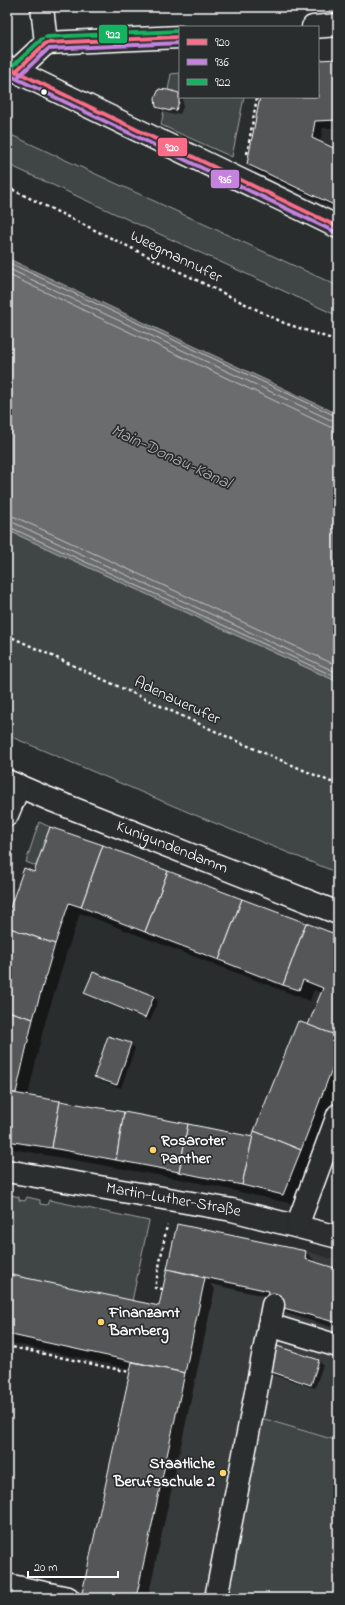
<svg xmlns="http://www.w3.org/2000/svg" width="345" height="1605" font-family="'Indie Flower',sans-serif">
  <rect width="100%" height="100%" fill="#2a2d2e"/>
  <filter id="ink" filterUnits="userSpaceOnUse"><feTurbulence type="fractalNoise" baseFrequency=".025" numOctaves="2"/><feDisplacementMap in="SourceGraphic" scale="8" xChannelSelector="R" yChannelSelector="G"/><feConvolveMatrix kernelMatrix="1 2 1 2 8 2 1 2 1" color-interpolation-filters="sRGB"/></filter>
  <g filter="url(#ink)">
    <!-- built -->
    <path fill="#373a3b" d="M177,1224L306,1251L338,1261V1598H7V1574L83,1589L132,1362L185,1373L205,1278L167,1269Z"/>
    <!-- green -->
    <g fill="#414445" stroke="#a0a2a2">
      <path d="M180,73V97H244L232,157L161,125L164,110H176L179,102L178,97L174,91L168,90L171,74Z"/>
      <path d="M7,133L338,286V316L7,164Z"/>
      <path d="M7,530L338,682V873L195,815L7,735Z"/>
      <path d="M39,822L50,827L36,866L26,862Z"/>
      <path d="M7,1194L19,1197V1200L25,1201L27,1197L40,1200V1204L47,1205L49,1200L149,1221L132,1301L7,1274Z"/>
      <path d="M251,1415L338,1441V1598H216Z"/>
    </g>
    <!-- water -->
    <path fill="#6a6c6d" stroke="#a6a7a7" d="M7,258L338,414V682L7,530Z"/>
    <!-- shadow -->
    <g fill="#0007" fill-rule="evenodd">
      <path d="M338,60V128H323L320,143L338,151V210L256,172L248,164L261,97H318V61Z"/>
      <path d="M178,94L183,99V107L180,114L175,113L174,115L161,111L157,106Z"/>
      <path d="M35,873L338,936V1087L293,1204L190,1181L7,1148V919ZM80,913L310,1001L314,990L322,993L309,1026L253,1138L28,1096L43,1030L66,955Z"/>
      <path d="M85,993L154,997L158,1001L150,1021L90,997Z"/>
      <path d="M130,1044L135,1048L121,1088L100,1081L95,1077Z"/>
      <path d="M178,1225L306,1252L314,1260L313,1262L338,1270V1329L275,1310L269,1297L210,1284L215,1289L148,1598H82L131,1369L7,1342V1275L160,1307Z"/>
      <path d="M277,1347L319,1361L323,1365L315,1388L274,1375L270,1371Z"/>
    </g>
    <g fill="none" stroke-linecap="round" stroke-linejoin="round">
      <!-- shore -->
      <g stroke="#c3c4c5" stroke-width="1">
        <path d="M7,262L338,417"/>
        <path d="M7,268L333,421L338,422"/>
        <path d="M7,274L330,427L338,428"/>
        <path d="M7,515L15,517L338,666"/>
        <path d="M7,521L12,522L338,673"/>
        <path d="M7,526L338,678"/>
      </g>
    </g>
    <!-- building -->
    <g fill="#555758" stroke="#fff">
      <path d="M338,59V120L315,121L312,138L338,150V207L247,164L260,97H318V60Z"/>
      <path d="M159,89L168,90L179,93V102L176,110L171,109L170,111L156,107L155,98Z"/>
      <path d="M50,827L103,845L81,907L69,903L55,944L7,927V916L24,868L34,872Z"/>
      <path d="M103,845L168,871L145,932L81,907Z"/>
      <path d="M168,871L242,899L219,960L145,932Z"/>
      <path d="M242,899L306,923L283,985L219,960Z"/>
      <path d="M306,923L338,935V1036L308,1025L323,988L303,980L299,990L283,985Z"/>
      <path d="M7,927L55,944L33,1019L7,1011Z"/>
      <path d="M93,972L154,996L145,1018L84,993Z"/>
      <path d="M7,1011L33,1019L16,1093L7,1092Z"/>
      <path d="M298,1021L338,1036V1053L301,1150L254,1131Z"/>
      <path d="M108,1036L131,1043L117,1085L94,1077Z"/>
      <path d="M7,1092L60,1101L52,1148L7,1141Z"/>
      <path d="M60,1101L124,1112L116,1160L52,1148Z"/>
      <path d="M124,1112L188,1124L179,1172L116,1160Z"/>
      <path d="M188,1124L253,1137L242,1185L179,1172Z"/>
      <path d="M254,1131L301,1150L283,1195L242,1185Z"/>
      <path d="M338,1189V1200L335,1199Z"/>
      <path d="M177,1224L306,1251L305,1259L338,1269V1323L266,1303L269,1291L167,1269Z"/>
      <path d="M167,1269L205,1278L185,1373L7,1334V1274L159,1306Z"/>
      <path d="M277,1346L319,1360L311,1385L269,1371Z"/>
      <path d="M132,1362L185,1373L136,1598H81Z"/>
    </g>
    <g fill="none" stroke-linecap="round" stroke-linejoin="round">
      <defs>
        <g id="minor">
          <path d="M42,7L46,43"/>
          <path d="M313,27L338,25"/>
          <path d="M46,43L180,37"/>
          <path d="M7,67L338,227"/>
          <path d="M15,72L46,43"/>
          <path id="s1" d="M7,781L49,799L338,913"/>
          <path d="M7,815L19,786"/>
          <path id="s2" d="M7,1171L232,1210L338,1237"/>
          <path d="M297,1226L338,1115"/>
          <path d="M269,1325L338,1346"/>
          <path d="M7,1585L68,1598"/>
          <path d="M216,1598L273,1305"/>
        </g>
      </defs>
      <!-- minor casing -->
      <use href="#minor" stroke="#fff" stroke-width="25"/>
      <!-- path -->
      <g stroke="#fff" stroke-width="2.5" stroke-dasharray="3 3" stroke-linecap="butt">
        <path d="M247,154L257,97"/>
        <path d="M7,187L284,323L338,341"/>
        <path d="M7,635L232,739L338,785"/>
        <path d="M163,1289L155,1288L167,1225"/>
        <path d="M7,1346L130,1372"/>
      </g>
      <!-- minor -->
      <use href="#minor" stroke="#2a2d2e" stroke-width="22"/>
      <defs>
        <g id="bus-1">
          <path d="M7,67L338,227"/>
          <path d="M15,72L46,43L180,37"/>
        </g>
        <g id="bus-2">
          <path d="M7,74L335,232"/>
          <path d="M19,76L48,49L180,43"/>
        </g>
        <g id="bus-3">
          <path d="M46,37L180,31"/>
          <path d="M11,68L42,39"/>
        </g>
      </defs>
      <!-- bus-1 casing -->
      <use href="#bus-1" stroke="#2a2d2e" stroke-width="7"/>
      <!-- bus-2 casing -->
      <use href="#bus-2" stroke="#2a2d2e" stroke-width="7"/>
      <!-- bus-3 casing -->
      <use href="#bus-3" stroke="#2a2d2e" stroke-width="7"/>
      <!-- bus-1 -->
      <use href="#bus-1" stroke="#fb6d88" stroke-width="4"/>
      <!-- bus-2 -->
      <use href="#bus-2" stroke="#c483df" stroke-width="4"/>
      <!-- bus-3 -->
      <use href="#bus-3" stroke="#13b361" stroke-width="4"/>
    </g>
  </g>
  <!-- markers -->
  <circle fill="#fff" stroke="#2a2d2e" stroke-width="1.5" cx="44" cy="92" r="3.5"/>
  <g fill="#ffd166" stroke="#2a2d2e" stroke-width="1.5">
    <circle cx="153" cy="1150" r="4"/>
    <circle cx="101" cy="1322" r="4"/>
    <circle cx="223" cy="1473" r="4"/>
  </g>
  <g text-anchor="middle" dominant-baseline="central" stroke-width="3.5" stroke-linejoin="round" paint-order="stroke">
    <!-- street labels -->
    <g font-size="16" fill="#fff" stroke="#2a2d2e">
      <text transform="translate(176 257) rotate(26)">Weegmannufer</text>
      <text transform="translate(177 701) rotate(25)">Adenauerufer</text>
      <text stroke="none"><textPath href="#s1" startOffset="178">Kunigundendamm</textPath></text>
      <text stroke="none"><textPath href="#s2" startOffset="169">Martin-Luther-Straße</textPath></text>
    </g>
    <!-- poi labels -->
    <g font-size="16" font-weight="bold" fill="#fff" stroke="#2a2d2e" text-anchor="start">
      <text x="161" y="1141">Rosaroter<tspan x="161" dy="18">Panther</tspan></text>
      <text x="109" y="1313">Finanzamt<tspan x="109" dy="18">Bamberg</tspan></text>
      <text x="215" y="1464" text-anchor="end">Staatliche<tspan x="215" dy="18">Berufsschule 2</tspan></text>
    </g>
    <!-- water labels -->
    <g font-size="17" font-style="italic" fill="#b4b6b6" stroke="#2a2d2e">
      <text transform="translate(171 457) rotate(25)">Main-Donau-Kanal</text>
    </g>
  </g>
  <g stroke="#2a2d2e" stroke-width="1.5">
    <rect x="98" y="24" width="30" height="20" rx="4" fill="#13b361"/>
    <rect x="157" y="137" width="31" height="20" rx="4" fill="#fb6d88"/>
    <rect x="210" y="169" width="30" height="20" rx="4" fill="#c483df"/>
  </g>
  <g font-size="11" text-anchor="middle" font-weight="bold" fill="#fff">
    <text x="113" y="38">922</text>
    <text x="172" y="151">920</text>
    <text x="225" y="183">936</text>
  </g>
  <!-- margin -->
  <rect width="345" height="1605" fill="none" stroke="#2a2d2e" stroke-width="24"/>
  <rect x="12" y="12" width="321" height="1581" fill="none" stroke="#fff" stroke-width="1.5" filter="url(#ink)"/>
  <!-- legend -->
  <rect x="179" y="26" width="140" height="72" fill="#2a2d2e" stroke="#7f8182"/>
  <rect x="187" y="39" width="20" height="6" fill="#fb6d88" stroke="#7f8182"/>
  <text x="215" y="46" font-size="12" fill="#ffffff">920</text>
  <rect x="187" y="59" width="20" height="6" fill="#c483df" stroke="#7f8182"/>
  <text x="215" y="66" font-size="12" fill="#ffffff">936</text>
  <rect x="187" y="79" width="20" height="6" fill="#13b361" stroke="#7f8182"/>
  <text x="215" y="86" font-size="12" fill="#ffffff">922</text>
  <!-- scale -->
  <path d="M28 1571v6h90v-6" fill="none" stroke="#ffffff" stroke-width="2"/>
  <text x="34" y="1571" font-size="12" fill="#ffffff" stroke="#2a2d2e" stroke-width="3" paint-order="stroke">20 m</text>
</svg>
